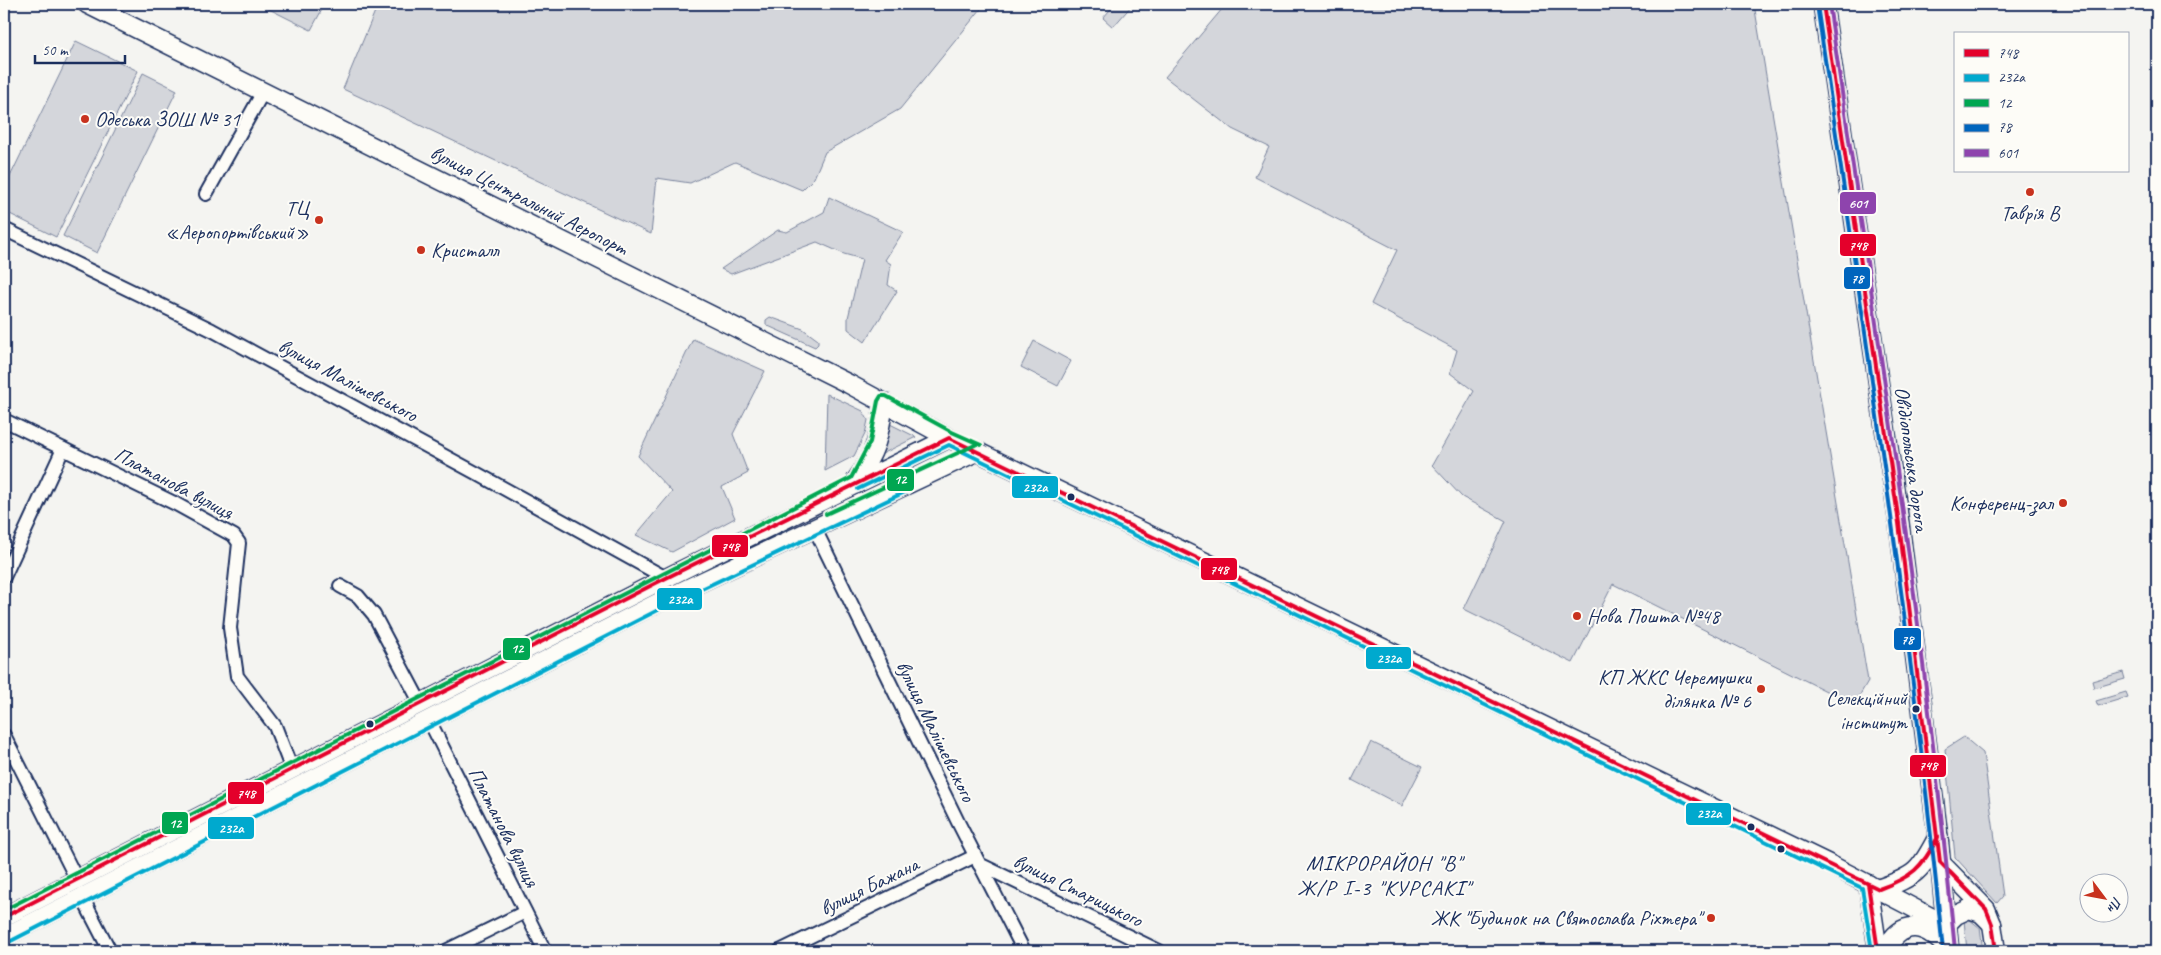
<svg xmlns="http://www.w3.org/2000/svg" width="2161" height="955" font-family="Caveat,sans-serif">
  <rect width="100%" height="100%" fill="#f4f4f1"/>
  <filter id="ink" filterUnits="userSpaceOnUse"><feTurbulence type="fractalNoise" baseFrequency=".02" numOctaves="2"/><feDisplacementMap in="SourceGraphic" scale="10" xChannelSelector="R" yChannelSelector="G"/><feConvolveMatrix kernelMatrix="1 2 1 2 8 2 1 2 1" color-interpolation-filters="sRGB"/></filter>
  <g filter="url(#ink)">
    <!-- green -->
    <g fill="#d4d6db" stroke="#78829c">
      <path d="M259,4H325L311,30Z"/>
      <path d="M378,4H985L900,109L825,152L814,178L802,190L735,162L690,183L657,178L651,234L343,89Z"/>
      <path d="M1115,4H1133L1113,27L1103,18Z"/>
      <path d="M1218,4H1754L1868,681L1854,705L1613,584L1573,663L1464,609L1506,521L1462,497L1432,465L1474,391L1450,373L1457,350L1371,304L1397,250L1255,177L1269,147L1232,129L1165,77L1223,8Z"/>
      <path d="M76,41L138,71L56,237L4,211V189Z"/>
      <path d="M143,73L177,90L97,253L63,236Z"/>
      <path d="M829,197L903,232L885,260L891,264L888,285L897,291L865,342L848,329V318L862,259L844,254L817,242L731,274L721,269L778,230L787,232L824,212Z"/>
      <path d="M770,317L803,329L818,340V344L815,347L766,325V320Z"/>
      <path d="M693,339L765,371L733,434L748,473L722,487L735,518L672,552L636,535L672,492L638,456Z"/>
      <path d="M1034,341L1071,361L1058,386L1021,367Z"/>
      <path d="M827,394L863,411L868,420L865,434L854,456L825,471Z"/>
      <path d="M890,424L916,437L878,456Z"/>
      <path d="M2123,672L2125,679L2094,688L2092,681Z"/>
      <path d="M2126,692L2128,697L2098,706L2096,701Z"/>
      <path d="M1964,737L1983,753L2003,896L1997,903L1955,857L1945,749Z"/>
      <path d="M1371,742L1422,767L1402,806L1352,780Z"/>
      <path d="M1969,919L1980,928L1983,951H1967L1964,920Z"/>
    </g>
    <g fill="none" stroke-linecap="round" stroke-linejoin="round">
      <defs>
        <g id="street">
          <path d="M206,194L263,92"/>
          <path d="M4,229L212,330L476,473L666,578"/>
          <path d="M4,420L176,504L234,536L239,543L230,628L237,676L275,726L292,770"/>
          <path d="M814,527L958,822L1024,951"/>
          <path d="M4,577L63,449"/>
          <path d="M340,586L358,596L374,615L421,704"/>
          <path d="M429,720L545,951"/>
          <path d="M4,735L77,880"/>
          <path d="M979,864L1159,951"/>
          <path d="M82,897L110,951"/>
          <path d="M446,951L525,912"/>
          <path d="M780,951L975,856"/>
        </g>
        <g id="secondary">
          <path d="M87,4L849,384L949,438L1829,864L1946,925L1956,915L1969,909L1981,913L1992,924"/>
          <path d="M855,482C876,451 879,439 884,402"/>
          <path d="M1940,862L1986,909L1992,924L1996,951"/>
          <path d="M1868,884L1878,951"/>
          <path d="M4,917L656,583L949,438"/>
          <path d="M4,937L663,600L978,451"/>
        </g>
        <g id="primary">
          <path d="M1823,4L1899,523L1938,837L1949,951"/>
          <path d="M1879,889C1916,876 1920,872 1938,837"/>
          <path d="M1885,951C1903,916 1927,924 1949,950"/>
        </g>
      </defs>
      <!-- street casing -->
      <use href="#street" stroke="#1b2f5e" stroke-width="16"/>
      <!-- secondary casing -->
      <use href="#secondary" stroke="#1b2f5e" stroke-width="21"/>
      <!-- primary casing -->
      <use href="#primary" stroke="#1b2f5e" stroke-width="22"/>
      <!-- street -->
      <use href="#street" stroke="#fdfcf7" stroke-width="12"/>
      <!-- secondary -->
      <use href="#secondary" stroke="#fdfcf7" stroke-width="18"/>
      <!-- primary -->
      <use href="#primary" stroke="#fdfcf7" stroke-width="19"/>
      <defs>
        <g id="bus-1">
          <path d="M1823,4L1899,523L1940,862L1986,909L1992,924L1996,951"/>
          <path d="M1868,884L1878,951"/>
          <path d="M4,917L656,583L949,438L1879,889C1912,877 1922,868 1938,837"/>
        </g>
        <g id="bus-2">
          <path d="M858,489L949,445L1862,888L1872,951"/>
          <path d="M7,943L666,606L907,491"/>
        </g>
        <g id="bus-3">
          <path d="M826,514L975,445"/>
          <path d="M4,910L851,478L870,442L878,401L881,396H886L952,432L981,445"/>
        </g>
        <path id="bus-4" d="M1817,5C1863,320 1912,634 1943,951"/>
        <path id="bus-5" d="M1829,4C1875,319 1925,633 1955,950"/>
      </defs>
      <!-- bus-1 casing -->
      <use href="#bus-1" stroke="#fdfcf7" stroke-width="8"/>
      <!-- bus-2 casing -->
      <use href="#bus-2" stroke="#fdfcf7" stroke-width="8"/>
      <!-- bus-3 casing -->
      <use href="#bus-3" stroke="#fdfcf7" stroke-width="8"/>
      <!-- bus-4 casing -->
      <use href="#bus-4" stroke="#fdfcf7" stroke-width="8"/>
      <!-- bus-5 casing -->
      <use href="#bus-5" stroke="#fdfcf7" stroke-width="8"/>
      <!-- bus-1 -->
      <use href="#bus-1" stroke="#e4002b" stroke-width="4"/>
      <!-- bus-2 -->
      <use href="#bus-2" stroke="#00a9ce" stroke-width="4"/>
      <!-- bus-3 -->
      <use href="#bus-3" stroke="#00a651" stroke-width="4"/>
      <!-- bus-4 -->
      <use href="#bus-4" stroke="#0065bd" stroke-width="4"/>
      <!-- bus-5 -->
      <use href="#bus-5" stroke="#8e44ad" stroke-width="4"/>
    </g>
  </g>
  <!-- markers -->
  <g fill="#c8321e" stroke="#fdfcf7" stroke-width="2">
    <circle cx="85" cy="119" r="5"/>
    <circle cx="2030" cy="192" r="5"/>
    <circle cx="319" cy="220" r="5"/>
    <circle cx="421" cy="250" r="5"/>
    <circle cx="2063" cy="503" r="5"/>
    <circle cx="1577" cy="616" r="5"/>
    <circle cx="1761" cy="689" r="5"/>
    <circle cx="1711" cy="918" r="5"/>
  </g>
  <g fill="#1b2f5e" stroke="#fdfcf7" stroke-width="2">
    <circle cx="1071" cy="497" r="4.5"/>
    <circle cx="1916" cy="709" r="4.5"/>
    <circle cx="370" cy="724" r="4.5"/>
    <circle cx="1751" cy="827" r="4.5"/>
    <circle cx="1781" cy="849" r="4.5"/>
  </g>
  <g text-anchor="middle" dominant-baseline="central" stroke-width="4" stroke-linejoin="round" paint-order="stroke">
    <!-- bus labels -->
    <g font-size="20" fill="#1b2f5e" stroke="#fdfcf7" text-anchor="end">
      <text x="1907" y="698">Селекційний<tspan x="1907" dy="24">інститут</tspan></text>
    </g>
    <!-- poi labels -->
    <g font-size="21" fill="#1b2f5e" stroke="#fdfcf7" text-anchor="end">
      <text x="95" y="119" text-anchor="start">Одеська ЗОШ № 31</text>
      <text x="309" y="208">ТЦ<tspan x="309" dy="24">«Аеропортівський»</tspan></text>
      <text x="2030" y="213" text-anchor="middle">Таврія В</text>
      <text x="431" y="250" text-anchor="start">Кристалл</text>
      <text x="2053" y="503">Конференц-зал</text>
      <text x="1587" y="616" text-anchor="start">Нова Пошта №48</text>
      <text x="1751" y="677">КП ЖКС Черемушки<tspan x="1751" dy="24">ділянка № 6</tspan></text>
      <text x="1701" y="918">ЖК "Будинок на Святослава Ріхтера"</text>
    </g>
    <!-- street labels -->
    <g font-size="21" fill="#1b2f5e" stroke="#fdfcf7">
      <text transform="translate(529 200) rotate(27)">вулиця Центральний Аеропорт</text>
      <text transform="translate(348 380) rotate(28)">вулиця Малішевського</text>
      <text transform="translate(1912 459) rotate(82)">Овідіопольська дорога</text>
      <text transform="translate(174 483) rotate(28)">Платанова вулиця</text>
      <text transform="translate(936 731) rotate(64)">вулиця Малішевського</text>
      <text transform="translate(504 827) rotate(63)">Платанова вулиця</text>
      <text transform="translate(869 886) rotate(-26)">вулиця Бажана</text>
      <text transform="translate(1078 890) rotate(26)">вулиця Старицького</text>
    </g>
    <!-- neighbourhood labels -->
    <g font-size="22" letter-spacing="1" fill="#1b2f5e" stroke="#fdfcf7">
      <text x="1384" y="863">МІКРОРАЙОН "В"<tspan x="1384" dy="25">Ж/Р I-3 "КУРСАКІ"</tspan></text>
    </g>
  </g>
  <g stroke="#fdfcf7" stroke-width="2">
    <rect x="1839" y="191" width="38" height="24" rx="5" fill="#8e44ad"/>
    <rect x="1839" y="233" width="38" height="24" rx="5" fill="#e4002b"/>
    <rect x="1843" y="266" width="28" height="24" rx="5" fill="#0065bd"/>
    <rect x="886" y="468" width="29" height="24" rx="5" fill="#00a651"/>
    <rect x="1011" y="475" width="48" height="24" rx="5" fill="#00a9ce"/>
    <rect x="711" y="534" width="38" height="24" rx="5" fill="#e4002b"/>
    <rect x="1200" y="557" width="38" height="24" rx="5" fill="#e4002b"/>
    <rect x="656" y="587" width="47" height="24" rx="5" fill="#00a9ce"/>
    <rect x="1893" y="627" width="29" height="24" rx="5" fill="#0065bd"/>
    <rect x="502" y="637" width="29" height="24" rx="5" fill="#00a651"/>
    <rect x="1365" y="646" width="47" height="24" rx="5" fill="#00a9ce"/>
    <rect x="1909" y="754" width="38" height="24" rx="5" fill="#e4002b"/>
    <rect x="227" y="781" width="38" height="24" rx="5" fill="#e4002b"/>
    <rect x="1685" y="802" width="47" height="24" rx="5" fill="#00a9ce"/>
    <rect x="161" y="811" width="28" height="24" rx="5" fill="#00a651"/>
    <rect x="207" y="816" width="48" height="24" rx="5" fill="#00a9ce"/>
  </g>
  <g font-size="14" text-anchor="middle" font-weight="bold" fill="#fff">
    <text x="1858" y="208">601</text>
    <text x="1858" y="250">748</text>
    <text x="1857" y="283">78</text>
    <text x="900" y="484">12</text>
    <text x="1035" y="492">232а</text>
    <text x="730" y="551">748</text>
    <text x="1219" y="574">748</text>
    <text x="680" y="604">232а</text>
    <text x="1907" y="644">78</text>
    <text x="517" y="653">12</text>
    <text x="1389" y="663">232а</text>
    <text x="1928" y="770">748</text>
    <text x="246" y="798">748</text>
    <text x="1709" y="818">232а</text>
    <text x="175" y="828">12</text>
    <text x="231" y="833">232а</text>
  </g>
  <!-- margin -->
  <rect width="2161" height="955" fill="none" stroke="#fdfcf7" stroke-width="20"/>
  <rect x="10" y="10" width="2141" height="935" fill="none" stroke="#1b2f5e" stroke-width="2" filter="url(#ink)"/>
  <!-- legend -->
  <rect x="1954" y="32" width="175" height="140" fill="#fdfcf7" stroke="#a3aaba"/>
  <rect x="1964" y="49" width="25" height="8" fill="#e4002b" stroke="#a3aaba"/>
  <text x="1998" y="58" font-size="15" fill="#1b2f5e">748</text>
  <rect x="1964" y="74" width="25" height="8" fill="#00a9ce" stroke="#a3aaba"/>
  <text x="1998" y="82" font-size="15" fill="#1b2f5e">232а</text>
  <rect x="1964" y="99" width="25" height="8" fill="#00a651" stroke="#a3aaba"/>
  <text x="1998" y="108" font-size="15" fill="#1b2f5e">12</text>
  <rect x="1964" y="124" width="25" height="8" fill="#0065bd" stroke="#a3aaba"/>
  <text x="1998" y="132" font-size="15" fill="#1b2f5e">78</text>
  <rect x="1964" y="149" width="25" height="8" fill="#8e44ad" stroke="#a3aaba"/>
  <text x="1998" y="158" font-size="15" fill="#1b2f5e">601</text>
  <!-- north arrow -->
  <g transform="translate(2104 898) rotate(122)"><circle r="24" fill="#fdfcf7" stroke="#a3aaba"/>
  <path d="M0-4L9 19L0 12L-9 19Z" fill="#c8321e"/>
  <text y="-8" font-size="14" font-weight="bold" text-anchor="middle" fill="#1b2f5e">Пн</text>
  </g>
  <!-- scale -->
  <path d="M35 55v8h90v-8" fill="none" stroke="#1b2f5e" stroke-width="2.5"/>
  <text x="42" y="55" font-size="15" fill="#1b2f5e" stroke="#fdfcf7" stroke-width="4" paint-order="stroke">50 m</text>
</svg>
